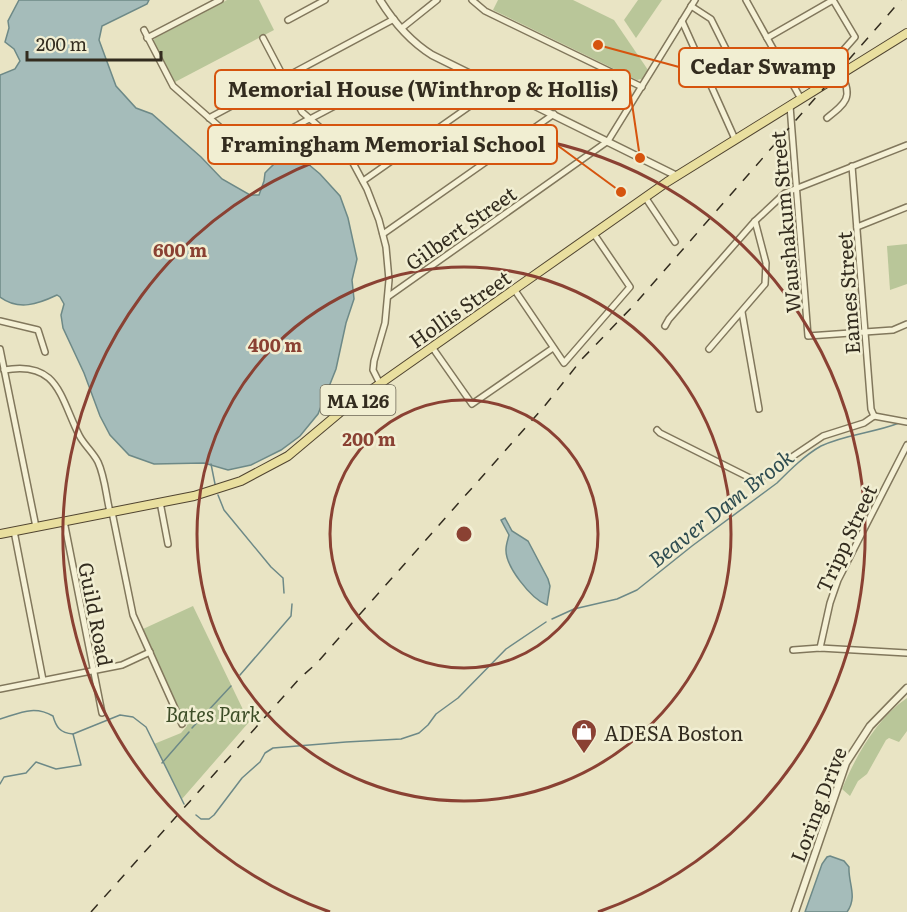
<svg xmlns="http://www.w3.org/2000/svg" width="907" height="912" font-family="Literata,serif">
  <rect width="100%" height="100%" fill="#e9e4c4"/>
  <!-- green -->
  <g fill="#b9c699">
    <path d="M227,0H259L274,30L175,82L153,41L155,38Z"/>
    <path d="M498,0H573L614,20L648,70L642,79L637,80L493,10Z"/>
    <path d="M638,0H662L636,38L624,20Z"/>
    <path d="M907,244V284L890,290L887,246Z"/>
    <path d="M193,606L249,722L182,799L154,744L181,733L187,726L143,629Z"/>
    <path d="M907,698V731L899,742L889,738L886,740L867,774L858,781L850,796L842,789C856,756 876,719 907,698Z"/>
  </g>
  <!-- water -->
  <g fill="#a5bcba" stroke="#6d8987" stroke-width="1.5">
    <path d="M19,0H149L147,4L102,26L99,40L116,86L136,108L152,114L201,157L222,179L250,195H259L264,181L265,173C274,164 281,155 295,153L320,174L340,196L348,218L357,259L352,280L354,299L346,323L336,369L318,414L300,436L281,450L251,465L228,470L204,463L154,464L129,455L110,435L100,416L84,373L63,328L61,315L64,304L60,297L57,295C38,304 19,311 0,297V75L15,69L20,61L14,49L5,42L9,28L8,21Z"/>
    <path d="M505,518L512,531L528,541L548,579L550,586L547,605C531,599 505,566 506,549C506,545 508,539 509,535L501,520Z"/>
    <path d="M830,856L844,861L849,867C848,883 858,897 847,912H805L822,864L827,857Z"/>
  </g>
  <g fill="none" stroke-linecap="round" stroke-linejoin="round">
    <!-- stream -->
    <g stroke="#6d8987" stroke-width="1.5">
      <path d="M211,464L215,484"/>
      <path d="M218,495L224,510L271,567L283,578L284,593"/>
      <path d="M552,619L574,609L617,599L637,590L692,546L777,483C790,470 805,455 821,446C846,434 874,433 899,423"/>
      <path d="M240,675L291,616L292,604"/>
      <path d="M0,719C20,713 34,705 53,716C56,727 60,733 73,734"/>
      <path d="M192,728L231,686"/>
      <path d="M162,763L189,732"/>
      <path d="M0,784L4,777L26,773L36,762L56,769L81,765L73,734L120,715L133,717L146,727L184,804"/>
      <path d="M196,815L201,819H209L214,815L242,778L260,762L265,753L273,748L346,742L401,739L419,733L428,725L436,714L458,698L506,649L546,622"/>
    </g>
    <defs>
      <g id="minor">
        <path d="M472,0L485,11L642,87"/>
        <path d="M746,0L801,99"/>
        <path d="M691,6L711,19L727,51"/>
        <path d="M288,20L325,0"/>
        <path d="M682,21L735,139"/>
        <path d="M402,28L437,0"/>
        <path d="M144,30L173,86L248,152L309,119"/>
        <path d="M147,38L220,0"/>
        <path d="M263,38L302,112L330,136L353,163L367,189L379,220L386,247L389,280L385,323L374,361L373,370L380,384"/>
        <path d="M767,38L833,0"/>
        <path d="M761,75L781,63"/>
        <path d="M817,89L816,84L817,80L855,37L833,0"/>
        <path d="M790,106L808,336L893,330L907,324"/>
        <path d="M209,118L394,19"/>
        <path d="M827,118C845,104 854,97 841,74"/>
        <path d="M310,119L348,99"/>
        <path d="M852,166L871,409L874,416"/>
        <path d="M363,181L497,87"/>
        <path d="M645,197L675,242"/>
        <path d="M857,227L907,207"/>
        <path d="M383,234L554,114"/>
        <path d="M514,289L564,363L630,287L594,234"/>
        <path d="M389,296L608,141L695,0"/>
        <path d="M742,312L759,409"/>
        <path d="M0,321L38,330L45,352"/>
        <path d="M665,326L669,319L755,221L785,193L907,145"/>
        <path d="M432,347L472,404L553,348"/>
        <path d="M0,349L36,527"/>
        <path d="M709,349L765,284L766,263L755,221"/>
        <path d="M4,370C58,360 60,397 79,435C84,445 93,452 98,462C105,477 106,496 110,512"/>
        <path d="M874,416L907,422"/>
        <path d="M657,430L660,433L756,481L823,436L864,423L874,416"/>
        <path d="M160,502L168,544"/>
        <path d="M112,512L133,615L182,724"/>
        <path d="M64,521L102,713"/>
        <path d="M14,531L43,680"/>
        <path d="M820,648L830,603L838,580L907,445"/>
        <path d="M793,650L820,648L907,653"/>
        <path d="M0,689L122,665L150,652"/>
      </g>
      <g id="tertiary">
        <path d="M380,0C393,21 411,42 432,55L677,176"/>
        <path d="M795,912L846,763L870,726L907,688"/>
      </g>
      <path id="primary" d="M0,534L194,496L241,481L288,456L344,409L667,182L907,33"/>
    </defs>
    <!-- minor casing -->
    <use href="#minor" stroke="#81775c" stroke-width="8"/>
    <!-- tertiary casing -->
    <use href="#tertiary" stroke="#81775c" stroke-width="9"/>
    <!-- primary casing -->
    <use href="#primary" stroke="#504430" stroke-width="10"/>
    <!-- minor -->
    <use href="#minor" stroke="#f5f1d6" stroke-width="5"/>
    <!-- tertiary -->
    <use href="#tertiary" stroke="#f5f1d6" stroke-width="6"/>
    <!-- primary -->
    <use href="#primary" stroke="#e9df9f" stroke-width="8"/>
    <!-- rail -->
    <path stroke="#332c1f" stroke-width="1.5" stroke-dasharray="10 10" stroke-linecap="butt" d="M91,912L300,678L317,663L345,631L543,408L582,359L635,304L901,0"/>
  </g>
  <!-- distance rings -->
  <g fill="none" stroke="#8a4133" stroke-width="3">
    <circle cx="464" cy="534" r="134"/>
    <circle cx="464" cy="534" r="267"/>
    <path d="M330 912A401 401 0 1 1 598 912"/>
  </g>
  <!-- icons -->
  <defs>
    <symbol id="shop-pin" viewBox="-11 -11 22 30"><path d="M0 17L-7.5 6A9.5 9.5 0 1 1 7.5 6Z" fill="#8a4133" stroke="#f1eed2"/><path d="M-5-2.5h2.3a2.7 3.5 0 0 1 5.4 0H5L5.5 6h-11ZM-1.5-2.5h3a1.5 2.3 0 0 0-3 0Z" fill="#fff"/></symbol>
  </defs>
  <g fill-rule="evenodd">
    <use href="#shop-pin" x="569" y="717" width="30" height="40"/>
  </g>
  <g text-anchor="middle" dominant-baseline="central" stroke-width="5" stroke-linejoin="round" paint-order="stroke">
    <!-- shield labels -->
    <rect fill="#f1eed2" stroke="#6c6655" stroke-width="1.5" x="320.5" y="385" width="75" height="30" rx="4.5"/>
    <g font-size="18" font-weight="bold" fill="#332c1f">
      <text x="358" y="400">MA 126</text>
    </g>
    <!-- street labels -->
    <g font-size="20" fill="#332c1f" stroke="#f1eed2">
      <text transform="translate(784 222) rotate(-95)">Waushakum Street</text>
      <text transform="translate(460 227) rotate(-35)">Gilbert Street</text>
      <text transform="translate(847 293) rotate(-94)">Eames Street</text>
      <text transform="translate(459 308) rotate(-35)">Hollis Street</text>
      <text transform="translate(845 538) rotate(-65)">Tripp Street</text>
      <text transform="translate(97 614) rotate(79)">Guild Road</text>
      <text transform="translate(817 804) rotate(-69)">Loring Drive</text>
    </g>
    <!-- park labels -->
    <g font-size="20" font-style="italic" fill="#3d4d27" stroke="#f1eed2">
      <text x="213" y="713">Bates Park</text>
    </g>
    <!-- poi labels -->
    <g font-size="20" fill="#332c1f" stroke="#f1eed2" text-anchor="start">
      <text x="604" y="732">ADESA Boston</text>
    </g>
    <!-- water labels -->
    <g font-size="21" font-style="italic" fill="#2f4d51" stroke="#f1eed2">
      <text transform="translate(720 507) rotate(-38)">Beaver Dam Brook</text>
    </g>
  </g>
  <circle cx="464" cy="534" r="9" fill="#8a4133" stroke="#f1eed2" stroke-width="3"/>
  <g font-size="18" text-anchor="middle" font-weight="bold" fill="#8a4133" stroke="#f1eed2" stroke-width="5" stroke-linejoin="round" paint-order="stroke">
    <text x="180" y="257">600 m</text>
    <text x="275" y="352">400 m</text>
    <text x="369" y="446">200 m</text>
  </g>
  <!-- callouts -->
  <path fill="none" stroke="#d6540e" stroke-width="2" d="M598 45L679 67M640 158L630 90M621 192L557 145"/>
  <g fill="#d6540e" stroke="#f1eed2" stroke-width="2">
    <circle cx="598" cy="45" r="6"/>
    <circle cx="640" cy="158" r="6"/>
    <circle cx="621" cy="192" r="6"/>
  </g>
  <g fill="#f1eed2" stroke="#d6540e" stroke-width="2">
    <rect x="679" y="48" width="169" height="39" rx="6"/>
    <rect x="215" y="70" width="415" height="39" rx="6"/>
    <rect x="208" y="125" width="349" height="39" rx="6"/>
  </g>
  <g font-size="21" text-anchor="middle" font-weight="bold" fill="#332c1f">
    <text x="763" y="74">Cedar Swamp</text>
    <text x="423" y="97">Memorial House (Winthrop &amp; Hollis)</text>
    <text x="383" y="152">Framingham Memorial School</text>
  </g>
  <!-- scale -->
  <path d="M27 51v9h134v-9" fill="none" stroke="#332c1f" stroke-width="3"/>
  <text x="36" y="51" font-size="18" fill="#332c1f" stroke="#f1eed2" stroke-width="4.5" paint-order="stroke">200 m</text>
</svg>
